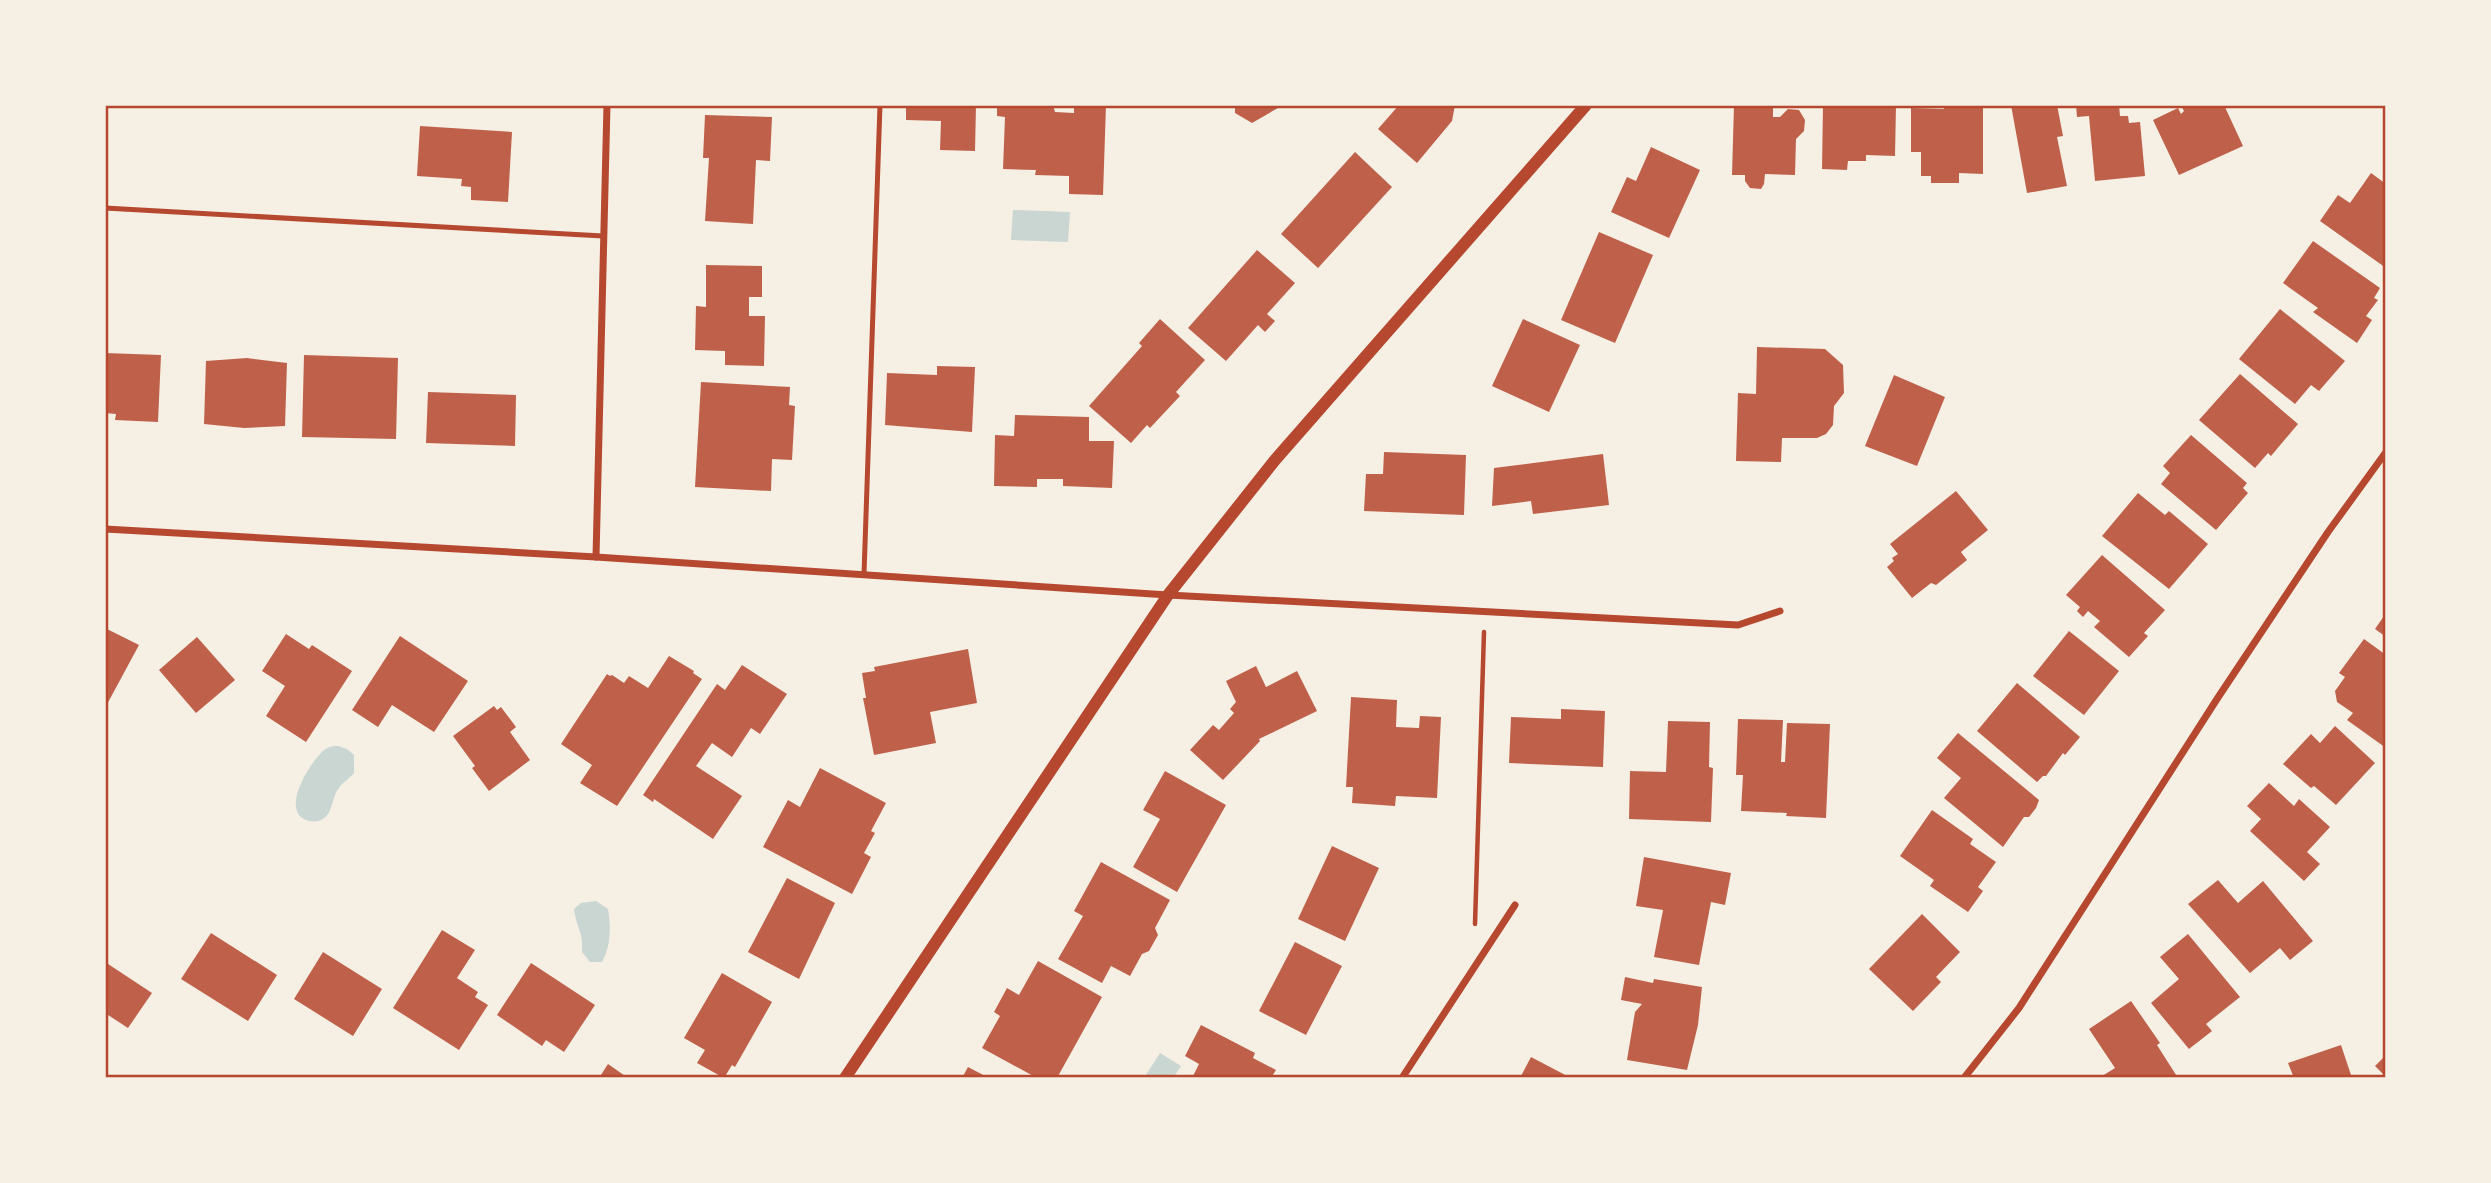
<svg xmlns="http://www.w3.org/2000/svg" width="2491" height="1183" font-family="Spectral,serif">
  <rect width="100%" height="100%" fill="#f6efe4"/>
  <!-- water -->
  <g fill="#c9d6d2">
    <path d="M1013,210L1070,212L1068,242L1011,240Z"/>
    <path d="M338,746L347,749L354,755V773C350,778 343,782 339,788C331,797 334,814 321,820C316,822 311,822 306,820C280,809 310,763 323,751C327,747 332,746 338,746Z"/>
    <path d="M596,901L608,909C611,927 611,946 602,962H590L582,952C584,934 576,926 574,909L581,903Z"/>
    <path d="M1160,1053L1181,1066L1173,1078H1144Z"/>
  </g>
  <!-- building -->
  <g fill="#bf614a">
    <path d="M906,105H976L975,151L940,150L941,121L906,120Z"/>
    <path d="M997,105H1053L1055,112L1074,113V105H1106L1103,195L1069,194V176L1035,175L1036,170L1003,169L1005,117L997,116Z"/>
    <path d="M1235,105H1283L1252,123L1235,113Z"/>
    <path d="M1399,105H1455L1452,121L1417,163L1378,129Z"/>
    <path d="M1734,105H1773V117H1780L1788,109L1799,110L1805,120L1804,131L1796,139L1795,175L1765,174L1764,184L1761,189L1750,188L1745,181V175H1732Z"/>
    <path d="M1823,105H1896L1895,156L1866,155V161H1848L1847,170L1822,169Z"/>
    <path d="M1944,105H1983V174L1959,173V183H1931V176H1921V152H1911V108L1944,109Z"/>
    <path d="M2011,105H2057L2063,136L2057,137L2067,186L2027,193Z"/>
    <path d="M2076,105H2119L2120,116H2128L2129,123L2140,122L2145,176L2095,181L2089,116L2077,117Z"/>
    <path d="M2181,105H2224L2243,146L2179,175L2153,120L2178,108L2181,114L2184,111Z"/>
    <path d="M705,115L772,117L770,161L756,160L753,224L705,221L709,158H703Z"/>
    <path d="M420,126L512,132L508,202L471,200V187L461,186L462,179L417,176Z"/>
    <path d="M1651,147L1700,170L1669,238L1611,212L1627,177L1636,181Z"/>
    <path d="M1355,152L1392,187L1318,268L1281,234Z"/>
    <path d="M2371,173L2386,184V268L2320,221L2338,195L2350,203Z"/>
    <path d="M1599,232L1653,255L1615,343L1561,320Z"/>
    <path d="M2313,241L2380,288L2374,298L2378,300L2366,316L2372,320L2357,343L2313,312L2318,308L2283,283Z"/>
    <path d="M1257,250L1295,283L1267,314L1275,321L1265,332L1258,325L1226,361L1188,328Z"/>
    <path d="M706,265L762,266V297H749V316H765L764,366L725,365V351L695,350L696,306L706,307Z"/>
    <path d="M2280,309L2345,361L2319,391L2311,385L2295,404L2239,359Z"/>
    <path d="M1160,319L1205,360L1176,392L1180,396L1150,428L1147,425L1131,443L1089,406L1142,346L1139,343Z"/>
    <path d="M1523,319L1580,345L1549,412L1492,386Z"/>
    <path d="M1757,347L1825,349L1843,365L1844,393L1834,406L1833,425L1826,434L1817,438H1782L1781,462L1736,461L1738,393L1756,394Z"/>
    <path d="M105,353L161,355L158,422L115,420L116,414L105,413Z"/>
    <path d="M304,355L398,358L396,439L302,437Z"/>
    <path d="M247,358L287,363L285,426L244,428L204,424L206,361Z"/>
    <path d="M937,366L975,367L972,432L885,425L887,373L937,375Z"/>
    <path d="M2240,374L2298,424L2271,456L2268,453L2255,468L2199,420Z"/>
    <path d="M1894,375L1945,397L1917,466L1865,446Z"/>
    <path d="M701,382L790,387L789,405L795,406L792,460L772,459L771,491L695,487Z"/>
    <path d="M428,392L516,395L515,446L426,443Z"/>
    <path d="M1015,415L1089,417V441H1114L1112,488L1063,486V479H1037V487L994,486L995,435L1014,436Z"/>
    <path d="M2191,435L2247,483L2243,488L2248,493L2216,530L2161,484L2170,473L2163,466Z"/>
    <path d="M1384,452L1466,455L1464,515L1364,511L1366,474H1383Z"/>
    <path d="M1603,454L1609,505L1533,514L1531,501L1492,506L1494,468Z"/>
    <path d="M1956,491L1988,530L1961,552L1967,560L1936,585L1931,583L1912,598L1887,567L1894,561L1892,558L1898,554L1890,544Z"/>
    <path d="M2138,493L2165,515L2169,511L2208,544L2169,589L2102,536Z"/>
    <path d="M2102,555L2165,610L2144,633L2148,636L2129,657L2094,627L2100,621L2088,611L2083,617L2077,611L2080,607L2066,595Z"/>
    <path d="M2386,613V637L2375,629Z"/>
    <path d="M105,628L139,645L105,708Z"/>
    <path d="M2069,631L2119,671L2084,715L2033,676Z"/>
    <path d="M286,634L309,649L312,645L352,671L306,742L266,716L285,686L262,671Z"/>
    <path d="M400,636L468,681L434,732L392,705L378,727L352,710Z"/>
    <path d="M197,637L235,680L196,713L159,670Z"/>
    <path d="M2364,639L2386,655V748L2347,720L2353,713L2337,702L2335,691L2345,677L2339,673Z"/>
    <path d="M968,649L977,703L930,712L936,743L874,755L863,698H866L862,673L875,671L874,667Z"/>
    <path d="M669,656L694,671L693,673L702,679L617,806L580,783L592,765L561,744L607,674L610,676L612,675L624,683L629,676L648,688Z"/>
    <path d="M742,665L787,694L760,734L751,728L732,757L712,743L696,766L742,796L713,839L654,799L653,802L643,795L717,684L725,690Z"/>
    <path d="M1256,666L1266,687L1297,671L1317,711L1259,739L1260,741L1223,780L1190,750L1213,725L1219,730L1234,713L1230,709L1236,702L1226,681Z"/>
    <path d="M2017,683L2080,737L2065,755L2063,753L2046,776H2043L2037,782L1977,731Z"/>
    <path d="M1351,697L1397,700L1396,727L1419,728L1420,716L1441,717L1437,798L1396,796L1395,806L1352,803L1353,787H1346Z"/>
    <path d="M494,706L497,710L501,707L516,727L510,732L530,760L489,791L472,768L475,766L453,736Z"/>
    <path d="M1561,709L1605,711L1603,767L1509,763L1511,717L1561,719Z"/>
    <path d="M1738,719L1783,720L1781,762H1785L1787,723L1830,724L1826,818L1786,816L1787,813L1741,811L1743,775H1736Z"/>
    <path d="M1668,721L1710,722L1709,767L1713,768L1711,822L1629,819L1630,771L1666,772Z"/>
    <path d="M2335,726L2375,763L2336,805L2314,786L2311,788L2283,764L2311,734L2320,743Z"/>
    <path d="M1958,733L2039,800L2036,808L2029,817H2024L2003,847L1944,798L1961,778L1937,758Z"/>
    <path d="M820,768L886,803L871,831L875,833L864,853L871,857L852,894L763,847L788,800L800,807Z"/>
    <path d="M1165,771L1226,805L1177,892L1133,867L1160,819L1143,810Z"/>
    <path d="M2269,783L2294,806L2299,799L2330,827L2307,852L2320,864L2304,881L2250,831L2261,819L2247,806Z"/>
    <path d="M1932,810L1973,839L1970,844L1996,862L1978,887L1983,891L1968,912L1930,886L1934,880L1900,856Z"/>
    <path d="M1332,846L1379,868L1345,941L1298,919Z"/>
    <path d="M1644,857L1731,873L1725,905L1711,902L1699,965L1654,957L1663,910L1636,906Z"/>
    <path d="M1101,862L1170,900L1155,928L1158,935L1149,951L1142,954L1130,976L1111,966L1102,983L1058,959L1083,916L1074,911Z"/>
    <path d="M787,878L835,903L799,979L748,952Z"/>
    <path d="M2218,880L2238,903L2263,881L2313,941L2290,960L2280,948L2250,973L2188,904Z"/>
    <path d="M1922,914L1960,952L1936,977L1941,982L1913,1011L1869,969Z"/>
    <path d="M442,930L475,950L457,978L478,992L475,997L488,1005L459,1050L393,1008Z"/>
    <path d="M211,933L277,975L248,1021L181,979Z"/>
    <path d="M2188,934L2240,997L2206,1024L2212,1031L2189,1049L2151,1003L2179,979L2160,957Z"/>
    <path d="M1295,942L1342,966L1306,1035L1259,1011Z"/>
    <path d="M323,952L382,989L353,1036L294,999Z"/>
    <path d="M1038,961L1102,997L1057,1078H1037L982,1048L1000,1016L994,1012L1007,988L1019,995Z"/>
    <path d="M105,962L152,993L128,1028L105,1013Z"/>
    <path d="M531,963L595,1005L564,1052L546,1040L542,1046L497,1015Z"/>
    <path d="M722,973L772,1002L735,1067L732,1065L724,1078L697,1063L705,1050L684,1038Z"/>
    <path d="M1625,977L1653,983L1654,979L1702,987L1698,1025L1687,1070L1627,1060L1635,1012L1642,1004L1621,1000Z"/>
    <path d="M2131,1001L2160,1043L2157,1045L2178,1078H2099L2115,1068L2089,1029Z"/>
    <path d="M1201,1025L1255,1053L1253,1058L1276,1070L1271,1078H1192L1199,1064L1185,1056Z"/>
    <path d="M2341,1045L2352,1078H2294L2288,1063Z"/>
    <path d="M2386,1055V1077L2375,1066Z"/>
    <path d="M1531,1057L1571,1078H1520Z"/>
    <path d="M608,1064L628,1078H599Z"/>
    <path d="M968,1067L989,1078H962Z"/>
  </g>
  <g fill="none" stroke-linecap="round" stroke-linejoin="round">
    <!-- path -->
    <path stroke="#b5482f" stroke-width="4.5" d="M1475,924L1484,632"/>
    <!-- service -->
    <g stroke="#b5482f" stroke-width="5">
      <path d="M105,208L603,236"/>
      <path d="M864,574L880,105"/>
    </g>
    <!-- minor -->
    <g stroke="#b5482f" stroke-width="7">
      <path d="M105,529L596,557L1168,595L1738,625L1780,611"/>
      <path d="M596,557L607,105"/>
      <path d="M1402,1078L1515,905"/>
      <path d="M1964,1078L2019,1008L2217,699L2328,532L2386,452"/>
    </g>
    <!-- tertiary -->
    <path stroke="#b5482f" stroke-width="12" d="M845,1078L1168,595L1275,460L1586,105"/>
  </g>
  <!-- border -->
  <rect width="2491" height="1183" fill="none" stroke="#f6efe4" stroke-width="214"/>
  <rect x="107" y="107" width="2277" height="969" fill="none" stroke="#b5482f" stroke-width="2.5"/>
</svg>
